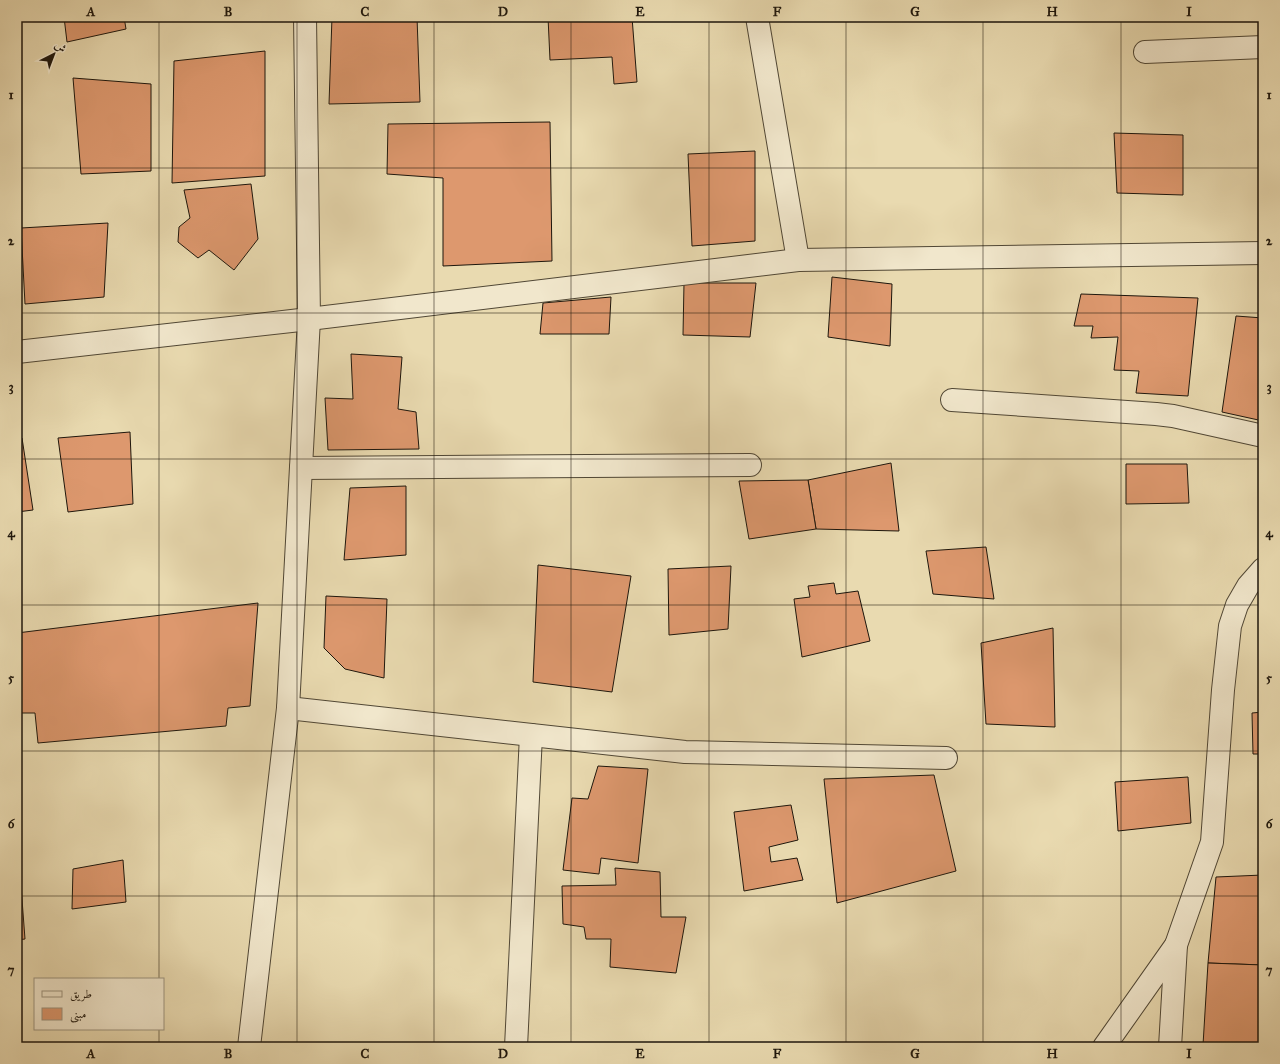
<svg xmlns="http://www.w3.org/2000/svg" width="1280" height="1064" font-family="'IM FELL Great Primer',Amiri,serif">
  <rect width="100%" height="100%" fill="#e9dab0"/>
  <filter id="stains"><feTurbulence type="fractalNoise" baseFrequency=".005" numOctaves="4"/><feColorMatrix values="0 0 0 0 .2 0 0 0 0 .09 0 0 0 0 .02 0 0 0 .5 -.17"/></filter>
  <radialGradient id="worn" r=".72"><stop offset=".6" stop-color="#630" stop-opacity="0"/><stop offset="1" stop-color="#630" stop-opacity=".3"/></radialGradient>
  <!-- building -->
  <g fill="#dd986e" stroke="#1d160c">
    <path d="M64,17H124L126,29L67,42Z"/>
    <path d="M332,17H417L420,102L329,104Z"/>
    <path d="M548,17H632L637,82L614,84L612,57L550,60Z"/>
    <path d="M265,51V176L172,183L174,61Z"/>
    <path d="M73,78L151,84V171L81,174Z"/>
    <path d="M550,122L552,261L443,266V178L387,174L388,124Z"/>
    <path d="M1114,133L1183,135V195L1117,193Z"/>
    <path d="M755,151V241L692,246L688,154Z"/>
    <path d="M251,184L258,239L234,270L209,250L198,258L178,242L179,227L190,218L184,190Z"/>
    <path d="M108,223L104,297L25,304L21,228Z"/>
    <path d="M832,277L892,284L890,346L828,337Z"/>
    <path d="M684,283H756L750,337L683,335Z"/>
    <path d="M1081,294L1198,298L1188,396L1136,393L1139,371L1114,370L1118,337L1091,338L1093,326H1074Z"/>
    <path d="M611,297L609,334H540L543,303Z"/>
    <path d="M1236,316L1263,318V421L1222,412Z"/>
    <path d="M351,354L402,357L398,409L416,412L419,449L328,450L325,398L353,399Z"/>
    <path d="M130,432L133,504L68,512L58,438Z"/>
    <path d="M17,438H22L33,510L17,512Z"/>
    <path d="M891,463L899,531L816,529L808,480Z"/>
    <path d="M1126,464H1187L1189,503L1126,504Z"/>
    <path d="M808,480L816,529L749,539L739,481Z"/>
    <path d="M406,486V555L344,560L350,488Z"/>
    <path d="M986,547L994,599L933,594L926,551Z"/>
    <path d="M538,565L631,576L612,692L533,682Z"/>
    <path d="M731,566L728,629L669,635L668,569Z"/>
    <path d="M834,583L836,594L858,591L870,641L802,657L794,599L810,597L808,586Z"/>
    <path d="M326,596L387,599L384,678L345,669L324,648Z"/>
    <path d="M258,603L250,706L228,708L226,726L38,743L35,713H17V633Z"/>
    <path d="M1053,628L1055,727L986,724L981,643Z"/>
    <path d="M1263,712V754H1253L1252,713Z"/>
    <path d="M598,766L648,769L638,863L601,858L599,874L563,870L572,798L588,799Z"/>
    <path d="M934,775L956,871L837,903L824,779Z"/>
    <path d="M1188,777L1191,823L1118,831L1115,782Z"/>
    <path d="M791,805L798,840L769,847L771,862L797,858L803,880L744,891L734,812Z"/>
    <path d="M17,860H19L25,939L17,940Z"/>
    <path d="M123,860L126,902L72,909L73,869Z"/>
    <path d="M615,868L660,872L661,917H686L676,973L610,967L611,939H586L584,927L563,924L562,886L616,885Z"/>
    <path d="M1263,875V965L1208,963L1216,877Z"/>
    <path d="M1208,963L1263,965V1047H1216L1203,1045Z"/>
    <path d="M121,1046L177,1047H121Z"/>
  </g>
  <g fill="none" stroke-linecap="round" stroke-linejoin="round">
    <defs>
      <g id="minor">
        <path d="M757,17L798,260"/>
        <path d="M1145,52L1263,47"/>
        <path d="M17,352L309,319L798,260L1263,253"/>
        <path d="M952,400L1156,414L1173,416L1263,436"/>
        <path d="M301,468L750,465"/>
        <path d="M288,708L685,752L946,758"/>
        <path d="M249,1047L288,708L309,319L305,17"/>
        <path d="M516,1047L531,735"/>
        <path d="M1104,1047L1176,945L1212,842L1223,690L1230,626L1237,605L1248,586L1263,569"/>
        <path d="M1170,1047L1176,945"/>
      </g>
    </defs>
    <!-- minor casing -->
    <use href="#minor" stroke="#504735" stroke-width="24"/>
    <!-- minor -->
    <use href="#minor" stroke="#f1e7cc" stroke-width="22"/>
  </g>
  <!-- grid -->
  <path fill="none" stroke="#1d160c" stroke-width="1" stroke-opacity="0.55" d="M159,17V979M297,17V1047M434,17V1047M571,17V1047M709,17V1047M846,17V1047M983,17V1047M1121,17V1047M17,168H1263M17,313H1263M17,459H1263M17,605H1263M17,751H1263M17,896H1263M159,1029V1047"/>
  <!-- margin -->
  <rect width="1280" height="1064" fill="none" stroke="#e9dab0" stroke-width="44"/>
  <!-- legend -->
  <rect x="34" y="978" width="130" height="52" fill="#f1e7cc" stroke="#9c937f"/>
  <rect x="42" y="991" width="20" height="6" fill="#f1e7cc" stroke="#9c937f"/>
  <text x="70" y="998" font-size="12" fill="#1d160c">طريق</text>
  <rect x="42" y="1008" width="20" height="12" fill="#dd986e" stroke="#9c937f"/>
  <text x="70" y="1018" font-size="12" fill="#1d160c">مبنى</text>
  <!-- north arrow -->
  <g transform="translate(54 54) rotate(42)" stroke="#f1e7cc" stroke-width="3" paint-order="stroke">
  <path d="M0-3L7 15L0 10L-7 15Z" fill="#1d160c"/>
  <text y="-6" font-size="11" font-weight="bold" text-anchor="middle" fill="#1d160c">ش</text>
  </g>
  <rect x="22" y="22" width="1236" height="1020" fill="none" stroke="#1d160c" stroke-width="1.5"/>
  <g font-size="13" text-anchor="middle" font-weight="bold" fill="#1d160c">
    <text x="91" y="16">A</text>
    <text x="228" y="16">B</text>
    <text x="365" y="16">C</text>
    <text x="503" y="16">D</text>
    <text x="640" y="16">E</text>
    <text x="777" y="16">F</text>
    <text x="915" y="16">G</text>
    <text x="1052" y="16">H</text>
    <text x="1189" y="16">I</text>
    <text x="11" y="99">1</text>
    <text x="1269" y="99">1</text>
    <text x="11" y="245">2</text>
    <text x="1269" y="245">2</text>
    <text x="11" y="391">3</text>
    <text x="1269" y="391">3</text>
    <text x="11" y="537">4</text>
    <text x="1269" y="537">4</text>
    <text x="11" y="682">5</text>
    <text x="1269" y="682">5</text>
    <text x="11" y="828">6</text>
    <text x="1269" y="828">6</text>
    <text x="11" y="974">7</text>
    <text x="1269" y="974">7</text>
    <text x="91" y="1058">A</text>
    <text x="228" y="1058">B</text>
    <text x="365" y="1058">C</text>
    <text x="503" y="1058">D</text>
    <text x="640" y="1058">E</text>
    <text x="777" y="1058">F</text>
    <text x="915" y="1058">G</text>
    <text x="1052" y="1058">H</text>
    <text x="1189" y="1058">I</text>
  </g>
  <rect width="100%" height="100%" filter="url(#stains)"/>
  <rect width="100%" height="100%" fill="url(#worn)"/>
</svg>
